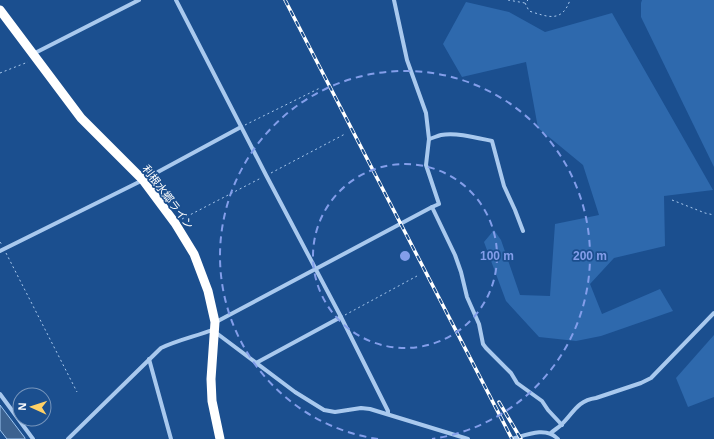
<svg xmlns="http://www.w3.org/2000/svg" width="714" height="439" font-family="Arial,'Noto Sans JP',sans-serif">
  <rect width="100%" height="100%" fill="#1b4f8f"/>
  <!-- green -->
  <g fill="#2e69ad">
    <path d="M642,0H714V167L641,17V3Z"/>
    <path d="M466,2L509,12L545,32L612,13L713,190L664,196L665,246L614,258L590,284L602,314L660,289L673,311L601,336L576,341L539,337L506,301L484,242L494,230L501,240L520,295L550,296L555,224L599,215L583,165L538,128L526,62L462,77L443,44Z"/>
    <path d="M714,335V397L688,407L676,378Z"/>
  </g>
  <!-- water -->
  <path fill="#3c6290" stroke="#9cc4f0" d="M0,405L25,438V439H7L0,430Z"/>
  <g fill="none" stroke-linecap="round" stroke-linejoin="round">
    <!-- path -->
    <g stroke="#a9c9ee" stroke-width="1" stroke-dasharray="2 3" stroke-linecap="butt">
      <path d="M508,0L525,3L528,0"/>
      <path d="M525,3L529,11C548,17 562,23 570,0"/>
      <path d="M0,73L28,62"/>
      <path d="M245,125L320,88"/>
      <path d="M271,173L345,134"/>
      <path d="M672,200L705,213L714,215"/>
      <path d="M182,219L261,178"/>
      <path d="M0,242L2,245"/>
      <path d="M6,253L77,392"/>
      <path d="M345,315L417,276"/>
    </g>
    <!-- street -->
    <g stroke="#a9c9ee" stroke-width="4">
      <path d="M176,0L266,175L341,317L388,411V414"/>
      <path d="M394,0L407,60L426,113L429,139L426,165L439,204L432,207"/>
      <path d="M33,54L139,0"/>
      <path d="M429,139C433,138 437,136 441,135C456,132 478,138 492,141L504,186L515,210L523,231"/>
      <path d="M0,251L143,180L241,127"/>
      <path d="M216,322L432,207L455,255L461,272L467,297L479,324L483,344L486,348L511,373L517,383L542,401L548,410L562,425"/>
      <path d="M215,332L295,392L324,410L335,412L361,408L370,409L468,439"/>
      <path d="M149,359L171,439"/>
      <path d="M256,363L341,317"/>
      <path d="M0,394L33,439"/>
      <path d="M551,433C554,430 558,428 561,425C574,413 576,401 596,398L641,383L651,378L714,313"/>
      <path d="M68,439L161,348C178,340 197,336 215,329"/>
      <path d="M512,439C526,435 546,426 558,439"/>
    </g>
    <!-- highway -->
    <path stroke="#fff" stroke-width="9" d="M0,10L81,118L143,180L175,223L194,254L208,291L215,322L211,379L212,401L220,439"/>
    <defs>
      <g id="rail">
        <path d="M285,0L512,439"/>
        <path d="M499,402L521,439"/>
      </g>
    </defs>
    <!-- rail casing -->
    <use href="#rail" stroke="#fff" stroke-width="3.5"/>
    <!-- rail -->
    <use href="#rail" stroke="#1b4f8f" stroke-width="2" stroke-dasharray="6" stroke-linecap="butt"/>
  </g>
  <!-- distance rings -->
  <g fill="none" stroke="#839eea" stroke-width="2" stroke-dasharray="7 5">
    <circle cx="405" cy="256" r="92"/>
    <path d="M378 439A185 185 0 1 1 432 439"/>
  </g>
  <g text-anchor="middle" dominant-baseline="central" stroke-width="3.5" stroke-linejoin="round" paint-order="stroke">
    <!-- street labels -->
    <g font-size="11" fill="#fff" stroke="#1b4f8f">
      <text transform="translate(168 197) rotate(53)">利根水郷ライン</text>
    </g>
  </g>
  <circle cx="405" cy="256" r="6" fill="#839eea" stroke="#1b4f8f" stroke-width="2"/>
  <g font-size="12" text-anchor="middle" font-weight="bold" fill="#839eea" stroke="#1b4f8f" stroke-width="3.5" stroke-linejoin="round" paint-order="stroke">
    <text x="497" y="260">100 m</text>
    <text x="590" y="260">200 m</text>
  </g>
  <!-- north arrow -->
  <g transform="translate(32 407) rotate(273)"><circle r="19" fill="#1b4f8f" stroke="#7695bc"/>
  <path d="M0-3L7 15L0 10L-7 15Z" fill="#ffd166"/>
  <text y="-6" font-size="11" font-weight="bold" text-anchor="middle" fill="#ffffff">N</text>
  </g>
</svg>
